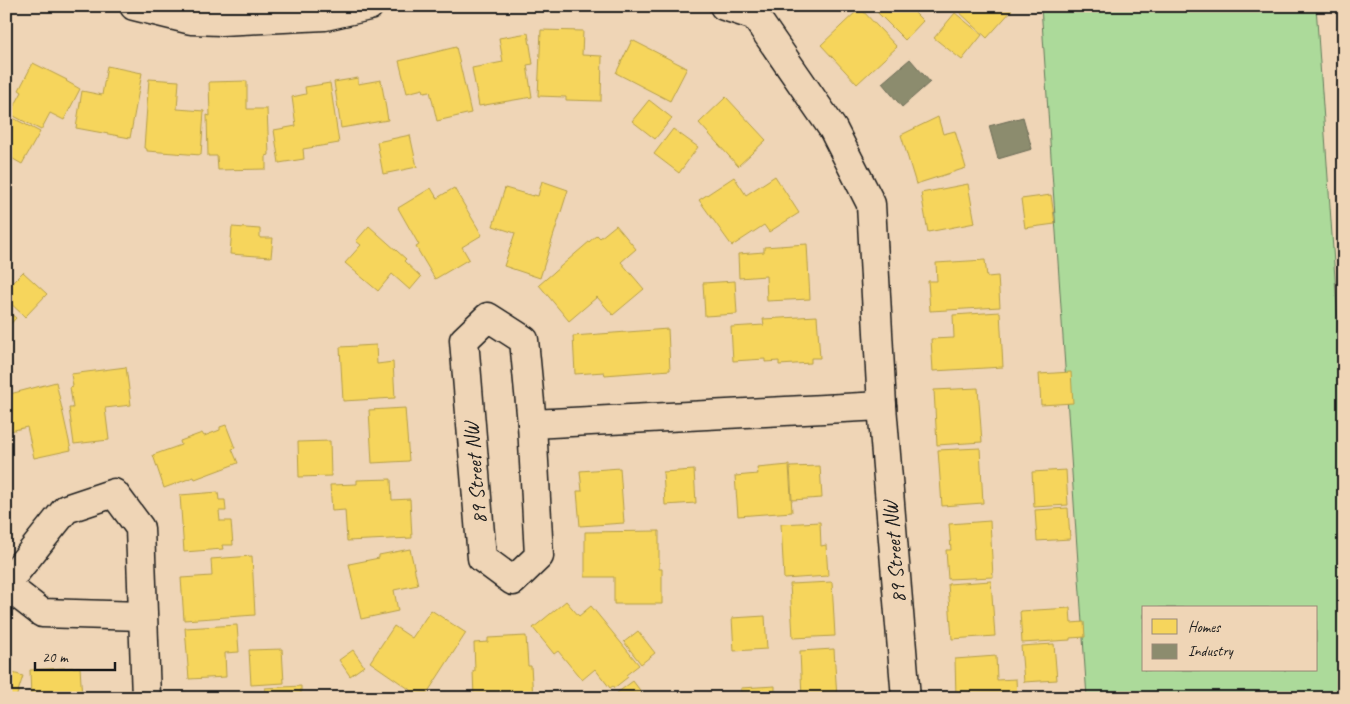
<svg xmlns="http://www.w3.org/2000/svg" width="1350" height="704" font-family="Caveat,sans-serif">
  <rect width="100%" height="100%" fill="#efd5b6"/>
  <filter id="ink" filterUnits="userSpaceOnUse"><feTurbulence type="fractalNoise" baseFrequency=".02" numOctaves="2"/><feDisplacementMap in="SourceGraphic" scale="10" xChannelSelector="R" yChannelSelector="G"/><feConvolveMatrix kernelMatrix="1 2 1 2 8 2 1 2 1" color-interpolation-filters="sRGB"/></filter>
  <g filter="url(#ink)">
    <!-- green -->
    <path fill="#acda9a" stroke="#647b5b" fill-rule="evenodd" d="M1041,6H1316L1344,407V698H1087ZM1144,608H1316V670H1144Z"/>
    <!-- homes -->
    <g fill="#f6d55c" stroke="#b59e49">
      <path d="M871,6H922L915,13L923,21L905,40Z"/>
      <path d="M959,6H1008L1012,10L987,38L956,9Z"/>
      <path d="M860,8L897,47L857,84L821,45Z"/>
      <path d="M955,13L982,35L962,60L934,38Z"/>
      <path d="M541,30L583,31L582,55L602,56L601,101L566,100V97L538,96Z"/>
      <path d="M528,33L533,64L527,65L532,97L479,106L472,68L503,62L499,38Z"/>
      <path d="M632,40L687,68L670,101L616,73Z"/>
      <path d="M456,47L471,113L437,121L430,91L424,92L423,89L407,93L399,61Z"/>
      <path d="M33,63L67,80L66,81L80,89L64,120L50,113L41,130L10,114L22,92L19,90Z"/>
      <path d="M107,66L142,73L130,138L76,128L82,91L102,95Z"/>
      <path d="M358,78V84L381,80L388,120L341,128L334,82Z"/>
      <path d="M149,79L179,81L177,109L204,111L201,155L147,151V149L144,148Z"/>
      <path d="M247,81V109H267L269,155L266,156V169L218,170L217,156H208L207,115L210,116L209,82Z"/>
      <path d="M330,83L339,143L303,149L304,159L279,163L274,130L296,126L292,97L306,94L305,87Z"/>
      <path d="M726,97L766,140L738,166L699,123Z"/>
      <path d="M649,100L672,118L655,139L632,121Z"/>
      <path d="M11,117L40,132L22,164L6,155V125Z"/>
      <path d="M938,117L943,134L955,131L966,168L916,184L901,135Z"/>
      <path d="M673,129L698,147L679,173L654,154Z"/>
      <path d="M410,135L417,167L383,174L377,142Z"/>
      <path d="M775,176L799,213L769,232L764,225L732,246L699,200L734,177L746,195Z"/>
      <path d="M542,181L568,190L540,278L504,266L515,233L493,226L505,188L533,196L534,195L538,196Z"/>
      <path d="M968,184L975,223L928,232L921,193Z"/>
      <path d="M431,188L437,198L454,188L482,235L462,247L469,259L435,279L416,247L419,245L398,208Z"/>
      <path d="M1051,195L1055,224L1025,228L1021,199Z"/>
      <path d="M616,225L636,249L621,262L644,289L613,315L597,297L569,321L539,285L597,235L600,238Z"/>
      <path d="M369,226L406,259L404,261L421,277L410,290L392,274L378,291L345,263L361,245L356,241Z"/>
      <path d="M232,227L260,229V238H273L271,257L230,254Z"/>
      <path d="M807,244L810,299L767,301L766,276L739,278L738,254L764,252V247Z"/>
      <path d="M985,260L987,277L998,276L1000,307L930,311L928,281H937L936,263Z"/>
      <path d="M23,272L47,294L25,317L6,299V289Z"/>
      <path d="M735,281L737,314L705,316L703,283Z"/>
      <path d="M6,310L16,318L6,329Z"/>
      <path d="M1000,312L1003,367L933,371L931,339L954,338L953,315Z"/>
      <path d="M817,316L820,358H811V363L779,365V361L765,362V359L733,361L731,327L764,325L763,319Z"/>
      <path d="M668,329L670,370L605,375L604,372L575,374L573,336Z"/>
      <path d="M376,345L377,364L393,362L395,398L343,401L340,347Z"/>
      <path d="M126,367L131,405L105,408L109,440L74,444L69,408H73L70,387L73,386L71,374Z"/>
      <path d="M1071,372L1073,403L1041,405L1039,374Z"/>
      <path d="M56,382L71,450L34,458L27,427L6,432V395Z"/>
      <path d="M978,388L982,442L937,445L934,390Z"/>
      <path d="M405,408L409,461L372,463L369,410Z"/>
      <path d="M226,425L235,448L232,449L238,463L195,479L194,477L164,488L153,455L181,445L180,441L202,433L204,436L220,430V427Z"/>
      <path d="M330,441L331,476L299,477L298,442Z"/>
      <path d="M980,448L983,503L942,506L938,450Z"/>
      <path d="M789,465L792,512L738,516L735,476L758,474L757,468Z"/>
      <path d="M820,466L822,498L792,500L790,467Z"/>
      <path d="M620,468L624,523L580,526L577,491H582L580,471Z"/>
      <path d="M694,470L696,503L665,505L663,472Z"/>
      <path d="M1066,470L1068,505L1034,507L1032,472Z"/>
      <path d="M391,479L392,500L410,499L412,538L347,541L345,510L332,511L330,485L357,484V480Z"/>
      <path d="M218,492L219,500H225L226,511H219L220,521H231L233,545H222L223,549L184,552L180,495Z"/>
      <path d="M1068,508L1070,539L1037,541L1035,510Z"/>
      <path d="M990,521L993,577L948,579L946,550H951L949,524Z"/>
      <path d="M820,522L821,546L826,545L828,576L784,579L781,524Z"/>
      <path d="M659,531V569H662V604H614V577H585V532Z"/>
      <path d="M410,549L418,585L394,590L398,611L361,619L349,564L379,558V555Z"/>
      <path d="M252,556L255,615L184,620L181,578L212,576L211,559Z"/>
      <path d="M991,581L995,636L952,639L948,584Z"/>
      <path d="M832,582L835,636L793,638L790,584Z"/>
      <path d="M566,601L579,616L591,606L639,665L626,675L628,677L614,688L613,686L610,688L595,669L582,680L558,651L554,654L533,628Z"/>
      <path d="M1070,608L1071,623L1084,622L1085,637L1070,638V640L1022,643L1020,611Z"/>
      <path d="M431,610L466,633L424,698H422L370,662L394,626L412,638Z"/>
      <path d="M765,616L767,649L734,651L732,618Z"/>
      <path d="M237,625L239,652L225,653L226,677L189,679L185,628Z"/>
      <path d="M638,631L655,653L641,664L624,642Z"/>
      <path d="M526,636L528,666H531L533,698H474L473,671H475L474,643L488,642V638Z"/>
      <path d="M1054,644L1057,680L1024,682L1021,646Z"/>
      <path d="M282,649L284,683L251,685L249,650Z"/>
      <path d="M834,649L837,698H802L800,651Z"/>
      <path d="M353,650L364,666L350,676L339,660Z"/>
      <path d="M996,656L997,680L1016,679L1017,698H956L955,659Z"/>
      <path d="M80,667L82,698H31L30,670Z"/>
      <path d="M6,671L23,676L16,698H6Z"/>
      <path d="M633,681L645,697L620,698L617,693Z"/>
      <path d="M301,686V698H266L265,688Z"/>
      <path d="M775,686V698H741V688Z"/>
    </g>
    <!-- industry -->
    <g fill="#8c8c6e" stroke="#6a6a55">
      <path d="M910,59L930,82L902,107L882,83Z"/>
      <path d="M1023,117L1032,149L998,159L989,126Z"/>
    </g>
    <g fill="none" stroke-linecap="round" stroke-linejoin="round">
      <defs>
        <g id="minor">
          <path d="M134,6L191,20L221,21L325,16L369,6"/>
          <path d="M724,6L755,16L833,129L871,204L882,406L906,698"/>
          <path d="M488,317L524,340L532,424L539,556L513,581L482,558L464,340Z"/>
          <path d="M532,424L882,406"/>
          <path d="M6,584L66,509L114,493L140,528L146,698"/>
          <path d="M6,585L42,613L142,616"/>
        </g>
      </defs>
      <!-- minor casing -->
      <use href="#minor" stroke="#1c1c1c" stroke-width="31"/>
      <!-- minor -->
      <use href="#minor" stroke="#efd5b6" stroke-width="28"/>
    </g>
  </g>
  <g text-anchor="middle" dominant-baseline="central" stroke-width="5" stroke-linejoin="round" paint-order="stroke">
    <!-- street labels -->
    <g font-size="21" fill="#1c1c1c" stroke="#efd5b6">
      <text transform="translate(475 473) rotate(-95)">89 Street NW</text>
      <text transform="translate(894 552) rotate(-95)">89 Street NW</text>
    </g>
  </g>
  <!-- margin -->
  <rect width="1350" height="704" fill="none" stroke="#efd5b6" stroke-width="25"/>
  <rect x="12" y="12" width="1325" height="679" fill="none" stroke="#1c1c1c" stroke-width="2" filter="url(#ink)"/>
  <!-- legend -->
  <rect x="1142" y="606" width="175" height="65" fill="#efd5b6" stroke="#9b8b78"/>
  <rect x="1152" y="619" width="25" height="15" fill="#f6d55c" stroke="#9b8b78"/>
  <text x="1188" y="632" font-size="15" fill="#1c1c1c">Homes</text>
  <rect x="1152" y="644" width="25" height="15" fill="#8c8c6e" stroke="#9b8b78"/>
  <text x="1188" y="656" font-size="15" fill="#1c1c1c">Industry</text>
  <!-- scale -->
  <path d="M35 662v8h80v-8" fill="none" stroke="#1c1c1c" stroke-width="2.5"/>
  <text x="42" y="662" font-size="15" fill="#1c1c1c" stroke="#efd5b6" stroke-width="4" paint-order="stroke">20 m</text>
</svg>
